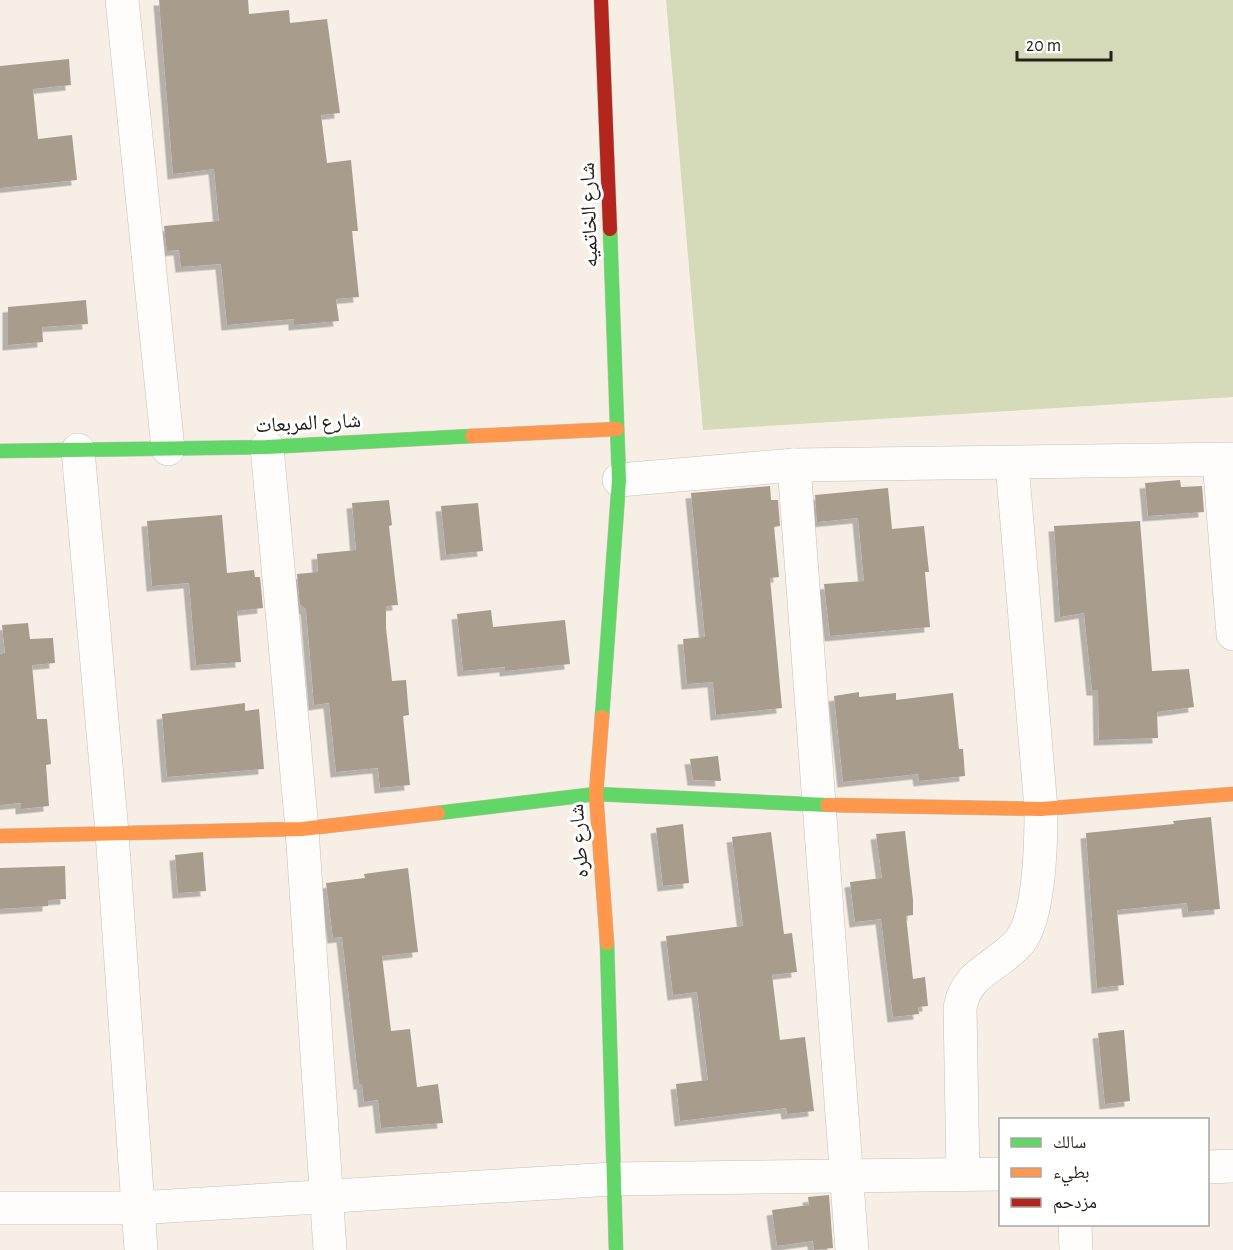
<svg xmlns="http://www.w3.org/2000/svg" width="1233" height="1250" font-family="'Alegreya Sans','Noto Naskh Arabic',sans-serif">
  <defs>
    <filter id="shadow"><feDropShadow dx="-5.5" dy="5.5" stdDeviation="0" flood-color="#0004"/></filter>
  </defs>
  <rect width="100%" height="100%" fill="#f7efe6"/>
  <!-- green -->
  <path fill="#d5dab8" d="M666,0H1233V397L703,430Z"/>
  <!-- building -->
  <g fill="#a89c8d" filter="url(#shadow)">
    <path d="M159,0H248L249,14L289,10L290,23L327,19L340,113L321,115L327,163L351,160L358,231H352L359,297L336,299L339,321L294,325V319L227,325L221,264L181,267L179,250L167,251L164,226L219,221L214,169L173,174Z"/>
    <path d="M69,59L71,85L33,89L38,139L72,135L77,180L0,188V66Z"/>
    <path d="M86,300L88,324L42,327L43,342L8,345V307Z"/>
    <path d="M1180,480L1181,487L1202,486L1204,512L1148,516L1145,483Z"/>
    <path d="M770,486L771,500H778L780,526L774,527L779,577L770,578L782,708L716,715L713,682L687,684L683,639L705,637L691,493Z"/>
    <path d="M888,488L892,529L924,526L929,572H925L930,627L830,636L824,584L864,581L858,518L817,522L815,495Z"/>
    <path d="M389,500L392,525L389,526L398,605L386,606V628L392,681L406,680L409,715L403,716L410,785L380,788L378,768L336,772L329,703L314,705L306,609L300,605L297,574L318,572L317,554L356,550L352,503Z"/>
    <path d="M478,503L483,551L446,555L441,506Z"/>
    <path d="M222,515L227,573L254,570L255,577H260L263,608L237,611L241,662L196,665L189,583L152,586L147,521Z"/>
    <path d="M1140,521L1152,671L1189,669L1194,707L1157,712L1158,738L1099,740L1098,690H1092L1084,613L1060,617L1054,526Z"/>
    <path d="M491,610L493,627L565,620L570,664L505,671V667L463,671L457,614Z"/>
    <path d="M28,623L30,639L53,638L55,663L32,665L37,719H47L51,764L46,765L49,806L21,809V803L0,805V654L5,653L2,625Z"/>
    <path d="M859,692V697L896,693V700L953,693L959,749H963L965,776L919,781L918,774L843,782L834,696Z"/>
    <path d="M245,703V711L259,709L264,769L167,777L162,714Z"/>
    <path d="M718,756L721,781L693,780L690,759Z"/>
    <path d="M1211,817L1220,909L1188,912L1187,903L1117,910L1124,985L1097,988L1086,833L1174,824L1173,821Z"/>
    <path d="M683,824L689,883L663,886L656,828Z"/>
    <path d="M905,831L913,900V915L906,916L913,979L925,977L928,1006L918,1007L919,1014L893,1017L881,919L855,922L850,882L882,878L876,834Z"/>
    <path d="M771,832L784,934L792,933L797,972L772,975L780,1040L805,1037L814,1111L787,1114L786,1108L680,1121L676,1084L708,1080L697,992L673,995L666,936L743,926L732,837Z"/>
    <path d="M203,852L206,891L178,893L175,855Z"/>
    <path d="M65,866L66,899L48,900V906L0,909V868Z"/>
    <path d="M408,868L418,952L382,956L391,1031L410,1029L417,1087L438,1084L443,1123L381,1128L378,1100L364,1102L362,1084H359L342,937L333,938L326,883L365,878L364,874Z"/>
    <path d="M1124,1030L1130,1101L1105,1104L1098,1033Z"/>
    <path d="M829,1195L833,1248L814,1250L813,1241L777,1246L772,1210L809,1205L808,1197Z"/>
  </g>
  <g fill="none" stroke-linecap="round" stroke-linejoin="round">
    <defs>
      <g id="street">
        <path d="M122,0L168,449"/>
        <path d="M267,447L302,829L330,1250"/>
        <path d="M78,450L112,833L141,1250"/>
        <path d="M1219,460L1233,634"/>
        <path d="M794,465L852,1250"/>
        <path d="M619,480L794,465L1233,459"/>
        <path d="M1208,1167L1233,1166"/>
        <path d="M963,1174L960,1008C967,970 998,968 1020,941C1040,915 1041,842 1041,809L1012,463"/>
        <path d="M0,1208H137L613,1179L1000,1174"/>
        <path d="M1075,1224L1076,1250"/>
      </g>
      <g id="fast">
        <path d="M0,451L267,447L472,436"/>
        <path d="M602,717L619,480L610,229"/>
        <path d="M438,813L596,794L827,805"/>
        <path d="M607,943L616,1250"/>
      </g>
      <g id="slow">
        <path d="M472,436L617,429"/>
        <path d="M602,717L596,794L607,943"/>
        <path d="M827,805L1041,809L1233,794"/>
        <path d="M0,836L302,829L438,813"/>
      </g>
      <path id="jam" d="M601,0L610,229"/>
    </defs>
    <!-- street casing -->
    <use href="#street" stroke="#c5bfb8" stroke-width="34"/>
    <!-- fast casing -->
    <use href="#fast" stroke="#c5bfb8" stroke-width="15"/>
    <!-- slow casing -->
    <use href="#slow" stroke="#c5bfb8" stroke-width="15"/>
    <!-- jam casing -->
    <use href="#jam" stroke="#c5bfb8" stroke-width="15"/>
    <!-- street -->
    <use href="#street" stroke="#fefdfb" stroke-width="33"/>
    <!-- fast -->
    <use href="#fast" stroke="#63d668" stroke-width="14"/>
    <!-- slow -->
    <use href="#slow" stroke="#ff974d" stroke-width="14"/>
    <!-- jam -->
    <use href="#jam" stroke="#b3261e" stroke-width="14"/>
  </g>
  <g text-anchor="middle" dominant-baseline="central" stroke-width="6" stroke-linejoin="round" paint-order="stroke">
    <!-- street labels -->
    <g font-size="21" fill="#25201a" stroke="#fff">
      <text transform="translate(589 215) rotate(-92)">شارع الخاتميه</text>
      <text transform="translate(308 423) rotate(-3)">شارع المربعات</text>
      <text transform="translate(579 841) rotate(-94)">شارع طره</text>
    </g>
  </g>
  <!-- legend -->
  <rect x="999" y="1118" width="210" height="108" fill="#ffffff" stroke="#a8a6a3" stroke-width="1.5"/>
  <rect x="1011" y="1138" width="30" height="9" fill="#63d668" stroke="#a8a6a3" stroke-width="1.5"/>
  <text x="1053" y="1148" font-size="18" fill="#25201a">سالك</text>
  <rect x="1011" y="1168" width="30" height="9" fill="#ff974d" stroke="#a8a6a3" stroke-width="1.5"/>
  <text x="1053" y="1178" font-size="18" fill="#25201a">بطيء</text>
  <rect x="1011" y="1198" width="30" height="9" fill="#b3261e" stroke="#a8a6a3" stroke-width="1.5"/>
  <text x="1053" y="1208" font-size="18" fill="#25201a">مزدحم</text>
  <!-- scale -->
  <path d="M1017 51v9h94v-9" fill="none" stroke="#25201a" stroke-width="3"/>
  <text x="1026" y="51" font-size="18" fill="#25201a" stroke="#ffffff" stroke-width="4.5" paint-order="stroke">20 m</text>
</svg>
